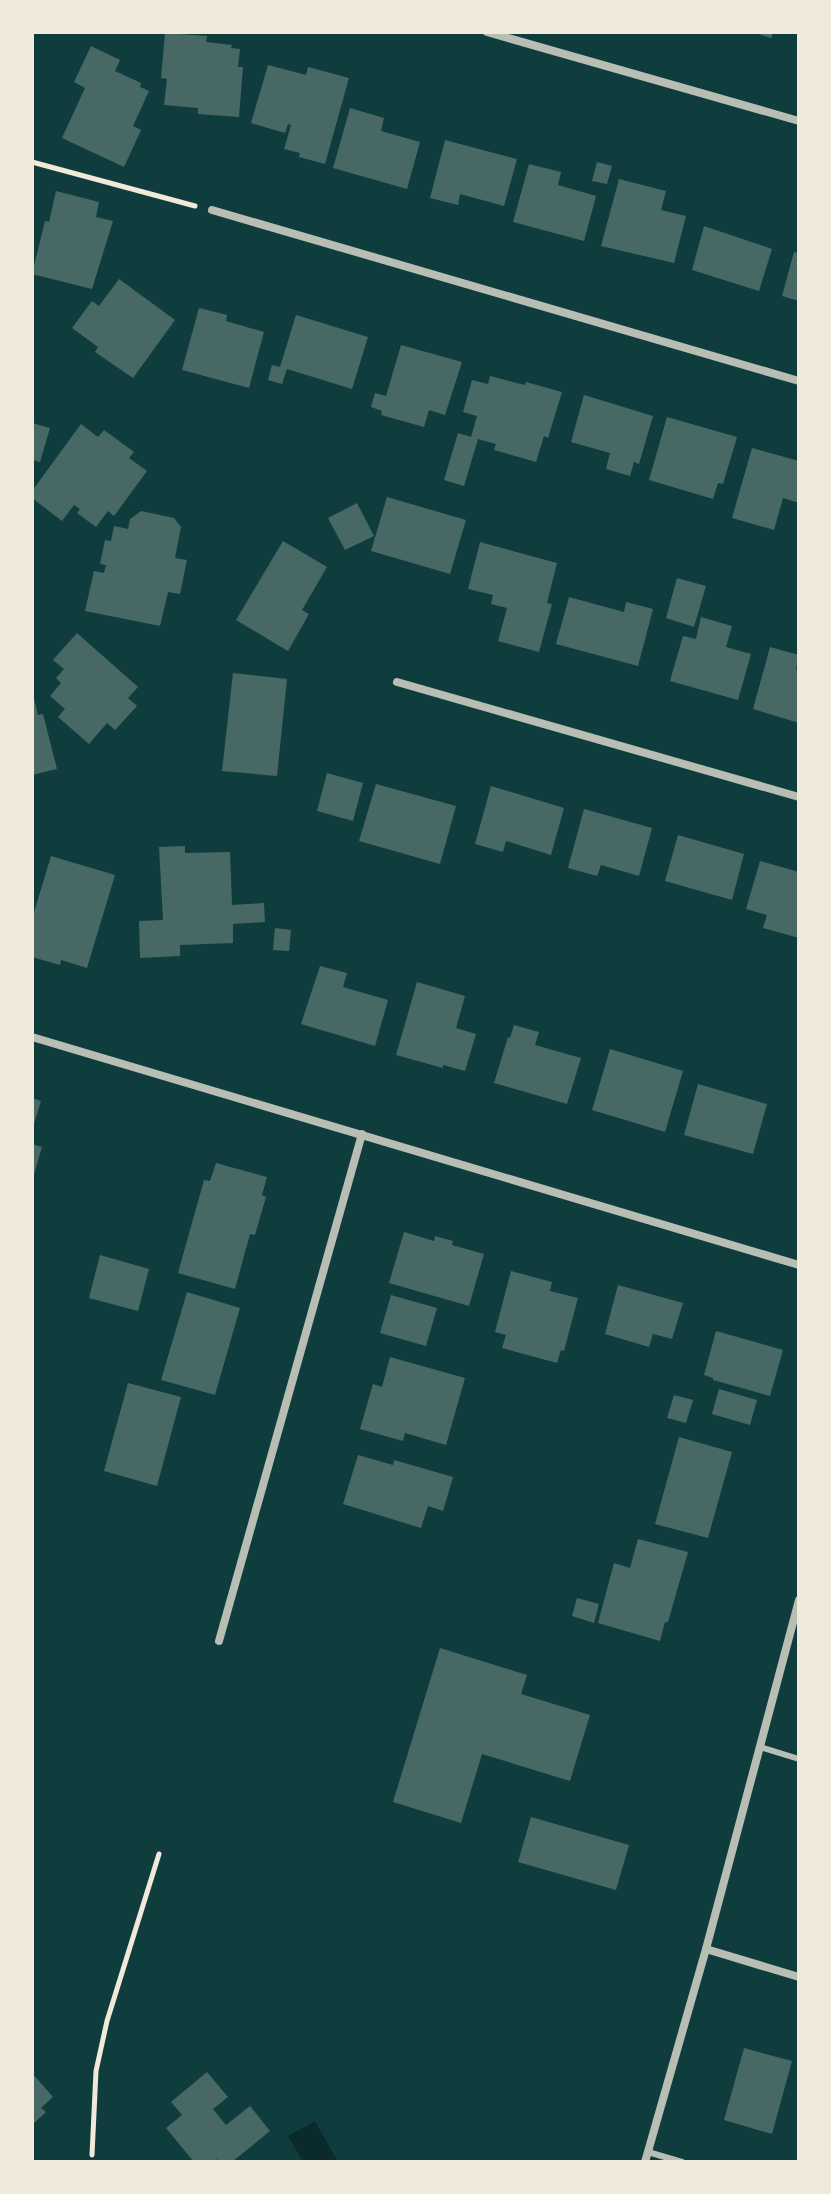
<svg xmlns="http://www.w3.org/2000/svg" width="831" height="2194" font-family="'Source Sans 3',sans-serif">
  <rect width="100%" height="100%" fill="#0f3d3e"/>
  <!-- water -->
  <path fill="#0a2a2b" d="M315,2121L338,2162H303L288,2136Z"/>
  <!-- building -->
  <g fill="#486865">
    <path d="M752,32H773L771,38Z"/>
    <path d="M165,33L207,36L206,42L232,45L231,48L240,49L238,67H243L239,117L198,114V108L164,105L167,79L161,78Z"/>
    <path d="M91,46L120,60L115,71L141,83L140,87L149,91L133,126L141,130L124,167L62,138L85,88L74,82Z"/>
    <path d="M268,65L306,75L308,67L349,78L325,164L299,157L300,153L284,149L291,125L288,124L285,133L251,123Z"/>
    <path d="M350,108L384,118L381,131L420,142L407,189L333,168Z"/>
    <path d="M445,140L517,159L504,206L460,194L458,205L430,198Z"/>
    <path d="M597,162L612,166L607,184L592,181Z"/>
    <path d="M529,164L561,172L558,185L596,196L584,241L513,222Z"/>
    <path d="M619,179L666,191L661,210L686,216L674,263L601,246Z"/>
    <path d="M56,191L99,202L96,217L113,221L92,289L32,274L45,221L49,222Z"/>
    <path d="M704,226L772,249L759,291L692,270Z"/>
    <path d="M794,252L799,253V301L782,296Z"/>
    <path d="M119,279L175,320L133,378L95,352L98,347L72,328L92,301L99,306Z"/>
    <path d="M199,308L227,315L226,321L264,332L249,388L182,370Z"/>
    <path d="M296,315L368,337L352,389L287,369L282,384L268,380L272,365L280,367Z"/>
    <path d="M401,345L462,362L445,415L429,410L424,427L381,415L382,411L371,407L375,393L386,396Z"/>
    <path d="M490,376L525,385L526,382L562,392L548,438L544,436L536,462L494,450L496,444L478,439L464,486L444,480L458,433L471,437L477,416L463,412L472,380L488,384Z"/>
    <path d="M584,395L653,416L639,464L634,462L630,476L606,469L610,453L571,442Z"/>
    <path d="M667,417L737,437L723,484L718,483L713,499L649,480Z"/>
    <path d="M32,423L50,428L40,462L32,460Z"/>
    <path d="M81,424L98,437L104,430L134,452L129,458L147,471L114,516L108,511L96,527L77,513L80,509L74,505L62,521L32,498V491Z"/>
    <path d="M752,448L799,461V503L783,498L774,530L732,518Z"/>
    <path d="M387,497L466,520L450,574L371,551Z"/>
    <path d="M357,503L374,536L345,550L328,518Z"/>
    <path d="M141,511L174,518L181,527L175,558L187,560L180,594L168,592L160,626L85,611L94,571L104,573L106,565L100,564L105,540L111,541L114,526L128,529L130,519Z"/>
    <path d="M283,541L327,567L302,610L309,614L288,651L236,620Z"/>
    <path d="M480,542L557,563L547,603L552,604L539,652L498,641L507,608L491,604L493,595L468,589Z"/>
    <path d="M677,578L706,586L694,627L666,618Z"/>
    <path d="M569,597L624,612L626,602L653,609L638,666L556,644Z"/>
    <path d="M701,617L732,626L726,647L751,654L738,700L670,681L683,636L696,639Z"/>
    <path d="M77,633L138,687L128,698L137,706L115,730L107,723L89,744L58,717L65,709L50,696L61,683L56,678L64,669L53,660Z"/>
    <path d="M770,647L799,655L796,670L799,671V723L753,709Z"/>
    <path d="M233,673L287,679L277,776L222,771Z"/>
    <path d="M33,694L38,715L43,714L57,769L32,775Z"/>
    <path d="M327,773L363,783L353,821L317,811Z"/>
    <path d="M376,784L456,806L440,864L359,841Z"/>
    <path d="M491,786L564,808L551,855L506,841L503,852L475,844Z"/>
    <path d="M584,809L652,828L639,876L601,865L597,876L568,868Z"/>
    <path d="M678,835L744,854L732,900L665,881Z"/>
    <path d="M185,846V853L230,852L232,905L264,903L265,922L233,924V943L180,945V956L140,958L139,921L163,920L159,847Z"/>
    <path d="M51,856L115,875L87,968L61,960L60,965L32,957V919Z"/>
    <path d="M760,861L799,872V938L763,928L767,915L746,909Z"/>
    <path d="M275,928L291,930L289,951L273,950Z"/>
    <path d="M320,966L347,973L343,987L388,1000L375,1046L301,1024Z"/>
    <path d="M417,982L465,996L456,1028L476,1034L465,1071L443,1065V1068L396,1055Z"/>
    <path d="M514,1025L539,1032L535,1045L581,1058L567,1104L494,1083L508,1037L510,1038Z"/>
    <path d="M610,1049L683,1071L665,1132L592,1110Z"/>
    <path d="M698,1084L767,1104L753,1154L684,1135Z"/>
    <path d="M32,1098L41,1101L33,1127H32Z"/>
    <path d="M32,1144L42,1147L33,1178H32Z"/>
    <path d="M216,1163L267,1177L262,1195L266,1197L255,1235L250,1234L235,1289L178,1273L204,1180L210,1181Z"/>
    <path d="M404,1232L434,1241L435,1236L453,1241L452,1245L484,1254L469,1306L389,1283Z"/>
    <path d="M100,1255L149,1269L138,1311L89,1298Z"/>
    <path d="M511,1271L552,1282L550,1291L578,1298L564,1351L561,1350L557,1363L502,1348L506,1335L495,1332Z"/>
    <path d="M618,1285L683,1303L672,1339L653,1334L649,1347L605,1334Z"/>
    <path d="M187,1292L240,1308L215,1395L161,1380Z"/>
    <path d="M391,1295L437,1308L426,1346L380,1333Z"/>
    <path d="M716,1331L783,1350L770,1396L713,1380V1378L704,1375Z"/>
    <path d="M390,1357L465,1378L446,1445L405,1433L403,1441L360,1429L373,1384L382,1387Z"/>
    <path d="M128,1383L181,1397L157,1486L104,1471Z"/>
    <path d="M719,1389L757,1400L750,1425L712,1414Z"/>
    <path d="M674,1395L693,1400L686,1423L667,1418Z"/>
    <path d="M679,1437L732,1452L708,1538L655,1524Z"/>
    <path d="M358,1455L393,1465L394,1460L453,1477L443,1511L428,1506L421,1528L343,1504Z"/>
    <path d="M638,1539L688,1552L668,1622H665L660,1641L598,1623L614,1563L630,1568Z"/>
    <path d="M577,1598L599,1604L594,1623L572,1616Z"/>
    <path d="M440,1648L527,1675L521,1694L590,1715L570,1781L482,1754L461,1823L393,1802Z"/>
    <path d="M531,1817L629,1845L616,1890L518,1862Z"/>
    <path d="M744,2048L792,2061L772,2134L724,2120Z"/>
    <path d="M207,2072L228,2097L213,2109L226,2125L250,2106L270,2131L232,2162H219L217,2159L214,2162H194L166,2128L182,2115L171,2102Z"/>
    <path d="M32,2073L53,2097L41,2108L46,2112L32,2125Z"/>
  </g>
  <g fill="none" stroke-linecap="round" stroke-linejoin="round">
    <!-- path -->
    <g stroke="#f1e9da" stroke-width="5">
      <path d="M32,162L195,206"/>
      <path d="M92,2155L96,2071L107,2021L159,1854"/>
    </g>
    <!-- service -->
    <g stroke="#b8beb3" stroke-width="6">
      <path d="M760,1747L799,1759"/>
      <path d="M648,2152L682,2162"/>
    </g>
    <!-- minor -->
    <g stroke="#b8beb3" stroke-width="8">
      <path d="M487,32L799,121"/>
      <path d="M212,210L799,381"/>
      <path d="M397,682L799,797"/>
      <path d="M32,1037L799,1265"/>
      <path d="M219,1641L362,1134"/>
      <path d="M706,1949L799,1977"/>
      <path d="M645,2162L706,1949L799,1600"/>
    </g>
  </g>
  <!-- border -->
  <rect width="831" height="2194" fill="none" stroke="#f1e9da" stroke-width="68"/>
</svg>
